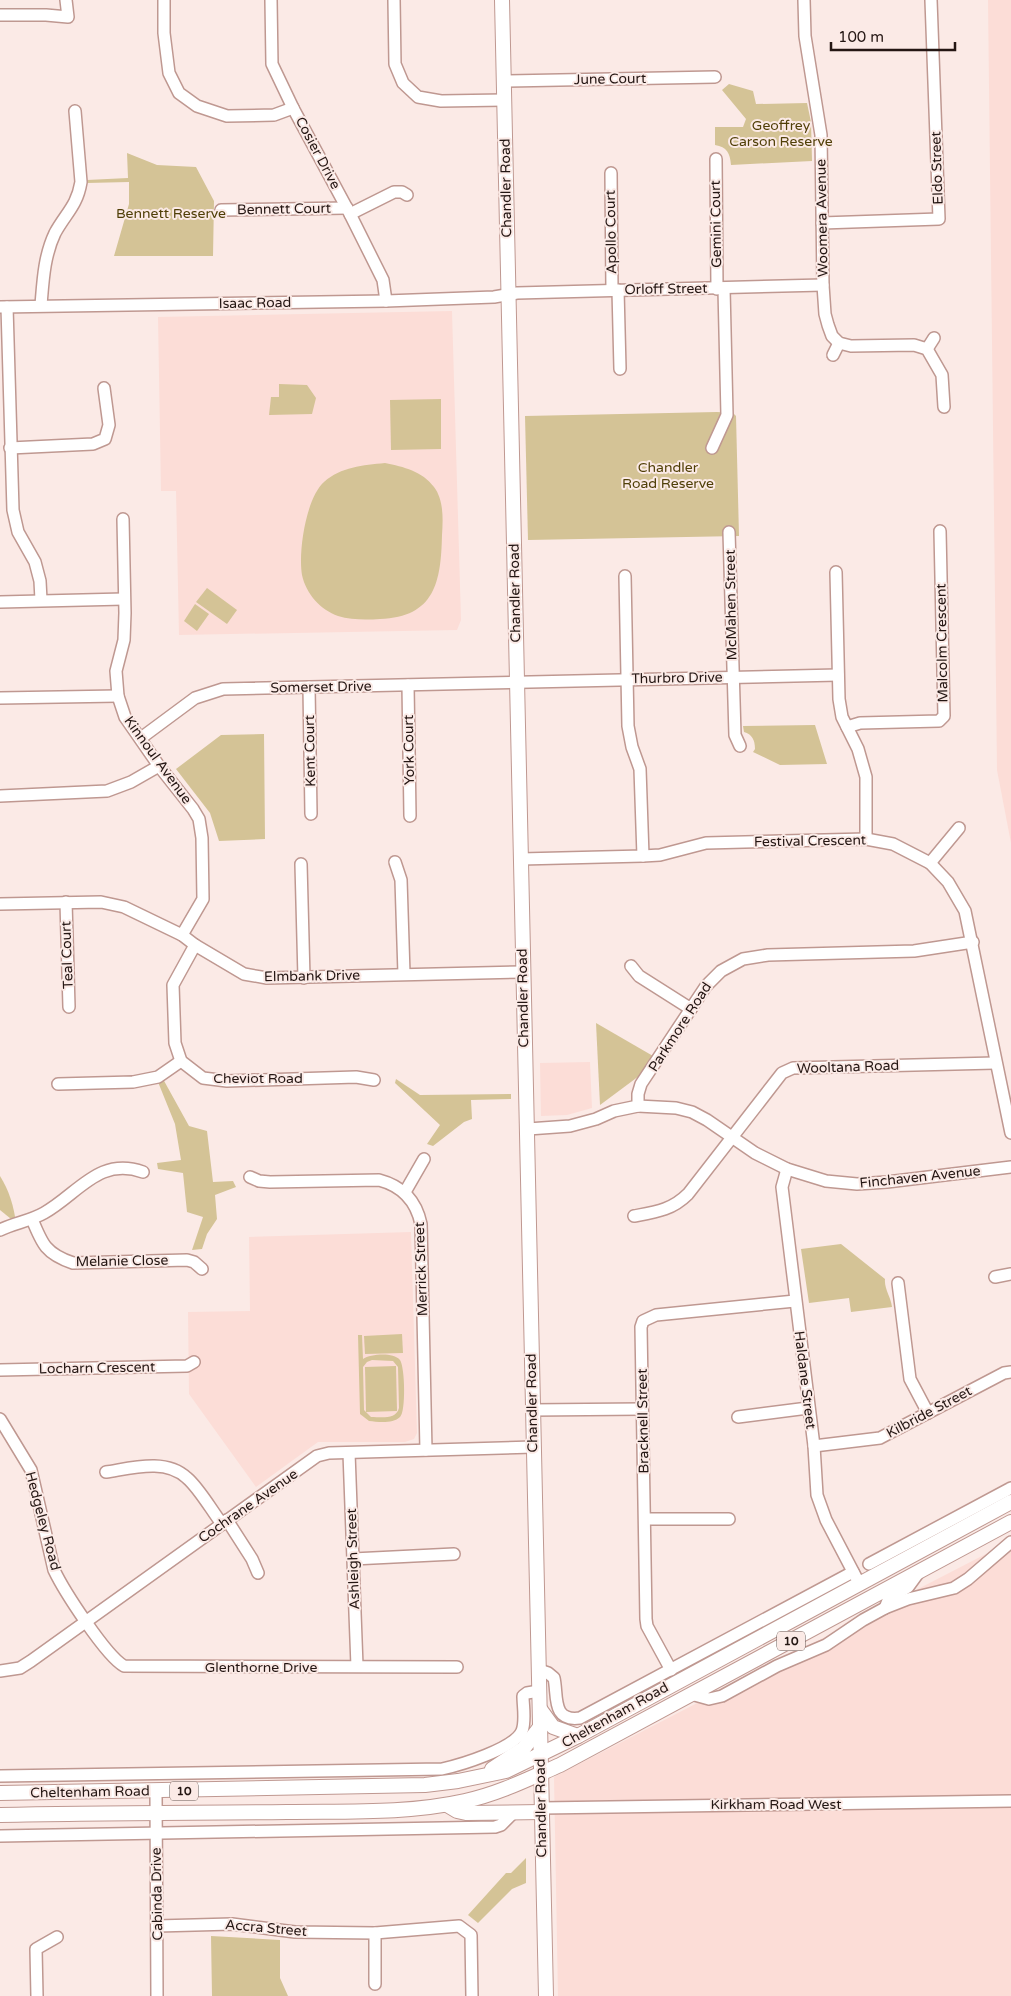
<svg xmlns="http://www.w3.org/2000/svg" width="1011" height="1996" font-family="'Varela Round',sans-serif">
  <rect width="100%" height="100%" fill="#fbeae6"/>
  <!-- built -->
  <g fill="#fcddd7">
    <path d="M988,0H1011V843L997,770Z"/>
    <path d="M452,311L461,620L457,630L179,635L176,491H161L158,317Z"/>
    <path d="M590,1062L592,1108L567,1115L541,1116L540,1063Z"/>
    <path d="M411,1232L417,1433L414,1439L405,1442H318L256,1487L189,1394L188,1312L250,1311L249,1237Z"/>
    <path d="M1011,1541V1996H558L554,1777Z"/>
  </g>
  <!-- green -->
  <g fill="#d4c396" fill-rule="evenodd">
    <path d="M729,84L753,91L756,104L807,103L811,122L812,161L731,165C730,153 727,147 715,145V127H743L746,119L722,90Z"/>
    <path d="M127,153L157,165L196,167L214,201L213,256H114L129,204V182L87,183V180L128,178Z"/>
    <path d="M279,384L307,385L316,398L312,414L269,415L271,397H279Z"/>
    <path d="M441,399V449L391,450L390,400Z"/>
    <path d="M717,412L733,413L736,416L739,536L528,540L525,416Z"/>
    <path d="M385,463C404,467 422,471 434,487C444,500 443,520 442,535C441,582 435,617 380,619C366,620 351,620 338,616C321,610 306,594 302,575C298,552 306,498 324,482C341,467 363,465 385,463Z"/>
    <path d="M207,588L237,610L227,624L196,602Z"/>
    <path d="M195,604L209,614L197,631L184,621Z"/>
    <path d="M815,725L827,764L780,765L753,752L755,749C755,740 752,734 744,732L743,726Z"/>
    <path d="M264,734L265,839L219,841L210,813L176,769L221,735Z"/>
    <path d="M596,1023L653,1056L639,1076L600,1105Z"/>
    <path d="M163,1079L189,1126L207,1131L213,1182L233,1181L236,1187L215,1195L217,1219L207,1234L202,1249L192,1250L203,1217L187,1212L183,1173L158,1169L157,1163L181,1160L175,1124L158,1082Z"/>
    <path d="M396,1079L420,1095L511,1094V1099L471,1100L472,1119L464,1122L433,1146L427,1144L440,1125L395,1083Z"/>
    <path d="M0,1176C9,1190 14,1207 16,1223L0,1210Z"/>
    <path d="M841,1244L885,1279C884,1289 891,1297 892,1307L851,1312L849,1298L809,1303L801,1249Z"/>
    <path d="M402,1334L403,1353L365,1354L364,1336Z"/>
    <path d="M358,1335H362L363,1359C371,1354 393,1352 400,1360C405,1367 406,1412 400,1417C393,1424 378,1422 369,1421L360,1414ZM372,1360L393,1361L398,1367L399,1408C396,1420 381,1417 371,1417L364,1410L363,1367L367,1362Z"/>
    <path d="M396,1366L397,1411L366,1412L365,1367Z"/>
    <path d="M526,1858V1883L512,1889L478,1923L468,1915L506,1873H511Z"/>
    <path d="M211,1936L280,1940V1978L288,1996H212Z"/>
  </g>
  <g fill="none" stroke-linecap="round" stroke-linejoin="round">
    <defs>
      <g id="minor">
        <path d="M164,0V33L169,73L179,93L197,106L227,116L274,115L293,108"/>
        <path d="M271,0L272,64L293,108L350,214L383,280L386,301"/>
        <path d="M394,0L395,64L403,83L418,97L441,101L504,100"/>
        <path d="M804,0L805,36L821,135L823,285L825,314L828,325L832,336L839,343L851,346L914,345L927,349L942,375L944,407"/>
        <path d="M0,15H46L68,17L66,0"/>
        <path d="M504,81L715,77"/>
        <path d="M716,159L717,289"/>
        <path d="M611,173L612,290"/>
        <path d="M221,210L347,208"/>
        <path d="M350,214L394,192H402L407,195"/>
        <path d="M822,223L939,219L931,0"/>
        <path d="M618,290L620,369"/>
        <path d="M41,305C43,281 44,256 55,233C66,213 77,206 81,182L75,111"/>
        <path d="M0,307L386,301L494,297L517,293L823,285"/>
        <path d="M7,307L13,510L18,532L35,562L40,581L41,600"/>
        <path d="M927,349L934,338"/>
        <path d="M833,355L839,343"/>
        <path d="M10,448L93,444L105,439L109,425L104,388"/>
        <path d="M712,448L727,415L724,289"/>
        <path d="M123,519L125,613L124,640L116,671L118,696L125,717L159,766L193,809L199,819L202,838L203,899L182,935"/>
        <path d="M729,532L735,735L740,746"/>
        <path d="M836,572L839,699L842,717L858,749L866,777V839"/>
        <path d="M625,576L628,726L632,747L640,769L643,856"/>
        <path d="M0,602L124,599"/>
        <path d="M408,685L410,816"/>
        <path d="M309,687L311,814"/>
        <path d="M0,698L118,696"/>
        <path d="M847,727L860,723L939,721L944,716L940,531"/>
        <path d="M141,738L195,698L223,689L838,675"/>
        <path d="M0,796L107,791L131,782L159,766"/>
        <path d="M521,859L643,856L660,855L706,843L866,839L893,844L930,863L948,882L965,911L1011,1133"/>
        <path d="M395,862L401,880L404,974"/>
        <path d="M930,863L959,828"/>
        <path d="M301,864L304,978"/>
        <path d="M66,902L69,1007"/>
        <path d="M0,904L101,902L124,907L182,935L195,945L244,974L267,978L523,972"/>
        <path d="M195,945L173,985L175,1043L181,1061L203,1078L227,1081L356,1077L374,1080"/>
        <path d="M631,966L639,976L691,1009"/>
        <path d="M58,1084L133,1082L158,1077L181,1061"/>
        <path d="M638,1106L676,1108L692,1112L707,1120L755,1153L787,1169L826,1181L857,1184L887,1182L1011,1167"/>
        <path d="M528,1129L570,1126L596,1119L614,1111L638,1106V1094L641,1084L706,986L721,971L743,959L768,955L914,951L973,942"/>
        <path d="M787,1169L782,1187L814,1446L817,1495L826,1520L859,1583"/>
        <path d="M250,1177L259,1181L270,1182L379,1180C402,1186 416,1200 421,1224L426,1450"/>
        <path d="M405,1192L424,1159"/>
        <path d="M634,1216C656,1212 672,1210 688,1194L782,1073L793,1068L995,1063"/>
        <path d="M32,1219C42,1244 46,1254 73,1263L187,1260L194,1262L202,1269"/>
        <path d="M0,1230C14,1223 30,1221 44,1213C78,1194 99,1156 143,1172"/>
        <path d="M995,1277L1011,1274"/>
        <path d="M898,1283L910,1379L928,1413"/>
        <path d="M0,1370L187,1366L194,1362"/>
        <path d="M532,1410L642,1409"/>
        <path d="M738,1417L808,1408"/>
        <path d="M0,1419L31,1470L54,1570C64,1591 106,1656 124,1666L457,1667"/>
        <path d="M814,1446L880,1438L1004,1373L1011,1372"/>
        <path d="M349,1453L357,1666"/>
        <path d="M106,1472C132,1468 166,1458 187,1478C199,1488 212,1511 222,1524"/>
        <path d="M645,1519H729"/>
        <path d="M227,1520L252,1559L258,1573"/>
        <path d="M353,1559L454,1554"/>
        <path d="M869,1564L1011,1488"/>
        <path d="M885,1608L889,1598L908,1587L919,1572"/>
        <path d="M539,1670L548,1673L554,1678C558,1695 551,1722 580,1718L853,1572"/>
        <path d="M671,1670L647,1626L646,1619L641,1327L643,1321L656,1315L795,1301"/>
        <path d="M0,1671L20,1668L31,1661L317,1456L329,1453L533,1447"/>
        <path d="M691,1694L709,1699L722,1696L777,1666L826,1645L863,1620L885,1608L908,1599L954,1588L968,1579L1011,1542"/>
        <path d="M0,1776L442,1769C460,1765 514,1749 522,1731C526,1721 523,1706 523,1696L527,1693L539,1691"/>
        <path d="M156,1791L157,1996"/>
        <path d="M542,1808L1011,1801"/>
        <path d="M0,1836L495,1827L501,1825L513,1813"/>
        <path d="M157,1926L232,1924L295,1932L375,1933L459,1926L471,1935L472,1996"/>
        <path d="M375,1984V1933"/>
        <path d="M37,1996L36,1949L57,1937"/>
      </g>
      <g id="major">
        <path d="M502,0L546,1996"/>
        <path d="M540,1709L553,1727L578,1736"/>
        <path d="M492,1769L524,1748L540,1727"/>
        <path d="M0,1793L425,1785L458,1781L506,1771L578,1736L1011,1502"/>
        <path d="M447,1805L457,1811L466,1813L542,1812"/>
        <path d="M0,1815C96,1813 192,1813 287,1812C346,1811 407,1814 465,1801C498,1794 528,1779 560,1765L1011,1522"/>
      </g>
    </defs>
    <!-- minor casing -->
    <use href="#minor" stroke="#bf9891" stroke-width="14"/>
    <!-- major casing -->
    <use href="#major" stroke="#bf9891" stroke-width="16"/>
    <!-- minor -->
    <use href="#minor" stroke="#fff" stroke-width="11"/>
    <!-- major -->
    <use href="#major" stroke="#fff" stroke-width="14"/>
  </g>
  <g text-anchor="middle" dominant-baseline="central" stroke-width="4" stroke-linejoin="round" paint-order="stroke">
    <!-- shield labels -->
    <g fill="#fbeae6" stroke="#645652" stroke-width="1">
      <rect x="777" y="1631.5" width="28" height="19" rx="4"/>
      <rect x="170" y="1781.5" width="28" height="19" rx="4"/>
    </g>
    <g font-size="12" font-weight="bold" fill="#241613">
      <text x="791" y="1641">10</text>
      <text x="184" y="1791">10</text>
    </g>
    <!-- street labels -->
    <g font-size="14" fill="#241613" stroke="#fbeae6">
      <text transform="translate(610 79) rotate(-1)">June Court</text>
      <text transform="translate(318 153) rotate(62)">Cosier Drive</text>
      <text transform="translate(937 168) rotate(-92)">Eldo Street</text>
      <text transform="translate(506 188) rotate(-91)">Chandler Road</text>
      <text transform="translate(284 209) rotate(-1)">Bennett Court</text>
      <text transform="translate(822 218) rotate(-91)">Woomera Avenue</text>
      <text transform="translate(716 224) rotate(-91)">Gemini Court</text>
      <text transform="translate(611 232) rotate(-91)">Apollo Court</text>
      <text transform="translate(666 289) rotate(-1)">Orloff Street</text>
      <text transform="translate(255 303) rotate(-1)">Isaac Road</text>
      <text transform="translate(515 593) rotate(-91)">Chandler Road</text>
      <text transform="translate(731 605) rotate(-91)">McMahen Street</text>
      <text transform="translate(942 643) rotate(-91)">Malcolm Crescent</text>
      <text transform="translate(677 678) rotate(-1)">Thurbro Drive</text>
      <text transform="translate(321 687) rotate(-1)">Somerset Drive</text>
      <text transform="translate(409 750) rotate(-91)">York Court</text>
      <text transform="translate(310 751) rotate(-91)">Kent Court</text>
      <text transform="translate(158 760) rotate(54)">Kinnoul Avenue</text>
      <text transform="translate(810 841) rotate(-1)">Festival Crescent</text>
      <text transform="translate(67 955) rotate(-92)">Teal Court</text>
      <text transform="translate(312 976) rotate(-1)">Elmbank Drive</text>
      <text transform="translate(523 998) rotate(-91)">Chandler Road</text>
      <text transform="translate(680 1027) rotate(-57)">Parkmore Road</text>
      <text transform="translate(848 1067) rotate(-2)">Wooltana Road</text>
      <text x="258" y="1078">Cheviot Road</text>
      <text transform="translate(920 1177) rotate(-6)">Finchaven Avenue</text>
      <text transform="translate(122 1261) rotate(-1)">Melanie Close</text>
      <text transform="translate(421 1269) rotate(-92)">Merrick Street</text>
      <text transform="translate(97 1368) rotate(-1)">Locharn Crescent</text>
      <text transform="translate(805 1380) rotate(83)">Haldane Street</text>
      <text transform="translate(532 1403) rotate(-91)">Chandler Road</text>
      <text transform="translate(929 1412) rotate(-28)">Kilbride Street</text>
      <text transform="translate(643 1421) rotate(-91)">Bracknell Street</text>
      <text transform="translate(248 1506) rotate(-35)">Cochrane Avenue</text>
      <text transform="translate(43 1521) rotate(75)">Hedgeley Road</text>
      <text transform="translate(353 1559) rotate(-92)">Ashleigh Street</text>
      <text x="261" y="1667">Glenthorne Drive</text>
      <text transform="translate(615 1715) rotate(-29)">Cheltenham Road</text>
      <text transform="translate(90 1792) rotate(-1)">Cheltenham Road</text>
      <text x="776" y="1804">Kirkham Road West</text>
      <text transform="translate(541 1808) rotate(-91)">Chandler Road</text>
      <text transform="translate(157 1894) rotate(-91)">Cabinda Drive</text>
      <text transform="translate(266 1928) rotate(5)">Accra Street</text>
    </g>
    <!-- park labels -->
    <g font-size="14" fill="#503f07" stroke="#fbeae6">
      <text x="781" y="125">Geoffrey<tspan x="781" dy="16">Carson Reserve</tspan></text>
      <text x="171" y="213">Bennett Reserve</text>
      <text x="668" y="467">Chandler<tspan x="668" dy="16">Road Reserve</tspan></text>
    </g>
  </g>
  <!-- scale -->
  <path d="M831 42v8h124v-8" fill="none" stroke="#241613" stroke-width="2.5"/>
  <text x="838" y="42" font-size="15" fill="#241613" stroke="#fbeae6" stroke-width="4" paint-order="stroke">100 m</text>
</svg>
